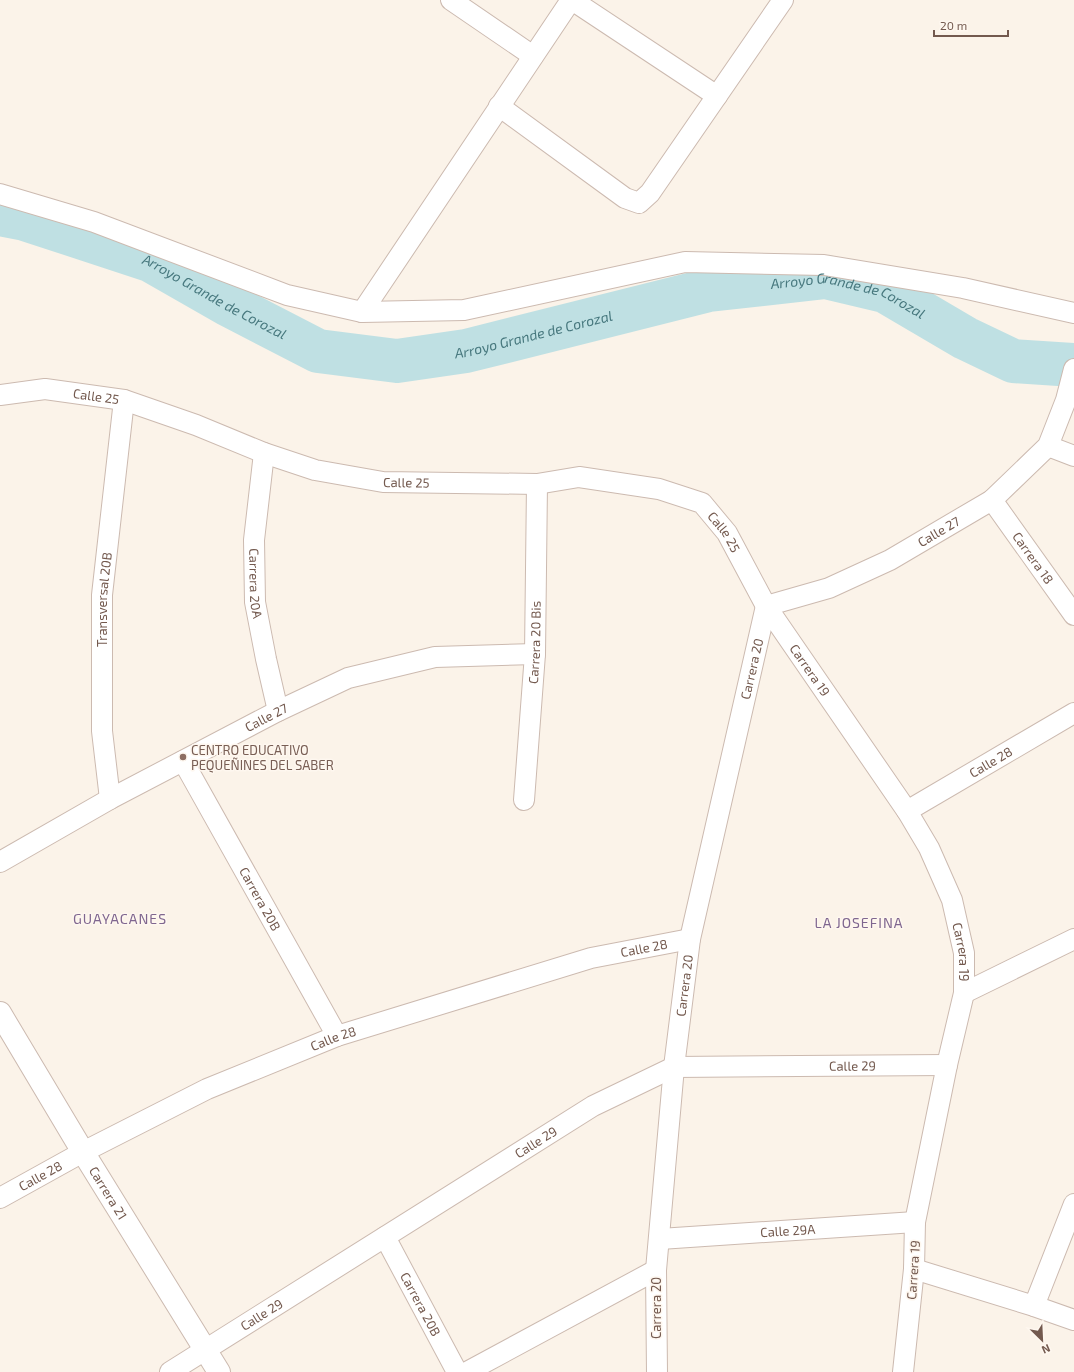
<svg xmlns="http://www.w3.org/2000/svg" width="1074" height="1372" font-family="'Exo 2',sans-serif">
  <rect width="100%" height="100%" fill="#fbf3e9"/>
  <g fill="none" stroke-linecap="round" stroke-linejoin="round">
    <!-- river -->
    <path stroke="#bfe0e3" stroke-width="44" id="s1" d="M0,214L25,219L150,260L227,304L318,351L397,361L466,351L709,290L826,277L885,291L965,338L1013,361L1074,365"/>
    <defs>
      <g id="minor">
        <path d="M451,0L533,56"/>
        <path d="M572,0L717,96"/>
        <path d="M499,106L625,198L639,203L650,193L783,0"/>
        <path d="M0,194L94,222L287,295L362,312L464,310L685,262L824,265L963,288L1074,313"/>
        <path d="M362,312L571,0"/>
        <path id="s2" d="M0,395L45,389L124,400L196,425L264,453L315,470L383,482L537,484L579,477L659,489L702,503L727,533L766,606L907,811L929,848L952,900L964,953V993L947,1065L915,1222L914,1269L903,1372"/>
        <path d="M1048,446L1074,456"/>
        <path id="s3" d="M264,453L254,540L255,602L266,659L278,711"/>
        <path id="s4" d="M992,500L1074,615"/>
        <path id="s5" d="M766,606L829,588L890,560L992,500L1048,446L1066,400L1074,369"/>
        <path id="s6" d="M183,761L337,1036"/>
        <path id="s7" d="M110,799L102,731V595L124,400"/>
        <path id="s8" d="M524,800L535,654L537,484"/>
        <path id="s9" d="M907,811L1074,713"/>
        <path id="s10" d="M0,862L110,799L278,711L348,678L435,657L535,654"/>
        <path d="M964,993L1074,939"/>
        <path id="s11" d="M0,1198L83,1152L207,1089L337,1036L591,958L690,939"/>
        <path id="s12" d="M385,1237L457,1372"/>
        <path id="s13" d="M660,1239L915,1222"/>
        <path d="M914,1269L1034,1306L1074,1320"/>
        <path d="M1034,1306L1074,1204"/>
        <path id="s14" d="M170,1372L593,1106L674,1067L947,1065"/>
        <path d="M467,1372L656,1270"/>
        <path id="s15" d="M657,1372L656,1270L674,1067L690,939L766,606"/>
      </g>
      <g id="tertiary">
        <path id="s16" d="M0,1013L83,1152L219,1372"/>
      </g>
    </defs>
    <!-- minor casing -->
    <use href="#minor" stroke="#ccbab0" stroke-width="22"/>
    <!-- tertiary casing -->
    <use href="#tertiary" stroke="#ccbab0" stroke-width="24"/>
    <!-- minor -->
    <use href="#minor" stroke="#fff" stroke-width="20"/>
    <!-- tertiary -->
    <use href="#tertiary" stroke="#fff" stroke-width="22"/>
  </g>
  <!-- markers -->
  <circle fill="#8d6e63" stroke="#fef7ef" stroke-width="1.5" cx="183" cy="757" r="4"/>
  <g text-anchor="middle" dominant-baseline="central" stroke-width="3" stroke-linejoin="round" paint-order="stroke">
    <!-- street labels -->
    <g font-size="13" fill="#73594e" stroke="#fef7ef">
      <text stroke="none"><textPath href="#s2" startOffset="97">Calle 25</textPath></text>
      <text stroke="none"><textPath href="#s2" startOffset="421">Calle 25</textPath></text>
      <text stroke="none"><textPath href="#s5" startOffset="189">Calle 27</textPath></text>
      <text stroke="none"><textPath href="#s2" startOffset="757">Calle 25</textPath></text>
      <text stroke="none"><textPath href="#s4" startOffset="71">Carrera 18</textPath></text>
      <text stroke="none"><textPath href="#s3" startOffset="131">Carrera 20A</textPath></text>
      <text stroke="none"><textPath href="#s7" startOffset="200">Transversal 20B</textPath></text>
      <text stroke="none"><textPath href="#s8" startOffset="158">Carrera 20 Bis</textPath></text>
      <text stroke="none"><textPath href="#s15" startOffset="712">Carrera 20</textPath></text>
      <text stroke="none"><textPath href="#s2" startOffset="920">Carrera 19</textPath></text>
      <text stroke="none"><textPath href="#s10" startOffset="303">Calle 27</textPath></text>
      <text stroke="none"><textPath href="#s9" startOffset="97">Calle 28</textPath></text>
      <text stroke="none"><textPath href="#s6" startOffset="158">Carrera 20B</textPath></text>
      <text stroke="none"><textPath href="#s11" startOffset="694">Calle 28</textPath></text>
      <text stroke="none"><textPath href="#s2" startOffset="1244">Carrera 19</textPath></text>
      <text stroke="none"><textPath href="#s15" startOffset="388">Carrera 20</textPath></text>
      <text stroke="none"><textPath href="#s11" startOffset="370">Calle 28</textPath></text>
      <text stroke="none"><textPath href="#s14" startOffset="768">Calle 29</textPath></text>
      <text stroke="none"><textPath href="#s14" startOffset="432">Calle 29</textPath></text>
      <text stroke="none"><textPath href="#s11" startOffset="46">Calle 28</textPath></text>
      <text stroke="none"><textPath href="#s16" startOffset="210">Carrera 21</textPath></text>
      <text stroke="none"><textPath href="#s13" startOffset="128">Calle 29A</textPath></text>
      <text transform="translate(913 1270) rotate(-86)">Carrera 19</text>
      <text stroke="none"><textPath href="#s12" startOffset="76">Carrera 20B</textPath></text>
      <text transform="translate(656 1308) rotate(-90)">Carrera 20</text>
      <text stroke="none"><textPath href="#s14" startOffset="108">Calle 29</textPath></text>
    </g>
    <!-- education labels -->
    <g font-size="13" fill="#785e54" stroke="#fef7ef" text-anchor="start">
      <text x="191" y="750">CENTRO EDUCATIVO<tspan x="191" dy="15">PEQUEÑINES DEL SABER</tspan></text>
    </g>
    <!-- water labels -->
    <g font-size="14" font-style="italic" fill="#47787e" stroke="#fef7ef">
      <text stroke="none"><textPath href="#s1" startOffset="231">Arroyo Grande de Corozal</textPath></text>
      <text stroke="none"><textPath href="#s1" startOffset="891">Arroyo Grande de Corozal</textPath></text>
      <text stroke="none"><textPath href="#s1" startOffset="567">Arroyo Grande de Corozal</textPath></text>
    </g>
    <!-- neighbourhood labels -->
    <g font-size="14" letter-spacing="1" fill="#7f668f" stroke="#fef7ef">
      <text x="120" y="918">GUAYACANES</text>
      <text x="859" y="922">LA JOSEFINA</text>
    </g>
  </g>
  <!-- north arrow -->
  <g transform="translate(1042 1340) rotate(156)" stroke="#fef7ef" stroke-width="3" paint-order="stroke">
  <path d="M0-3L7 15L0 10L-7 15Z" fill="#73594e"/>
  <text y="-6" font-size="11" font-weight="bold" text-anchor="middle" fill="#73594e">N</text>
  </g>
  <!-- scale -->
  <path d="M934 30v6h74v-6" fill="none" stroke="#73594e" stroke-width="2"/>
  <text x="940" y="30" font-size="12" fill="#73594e" stroke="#fef7ef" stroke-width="3" paint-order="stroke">20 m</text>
</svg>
